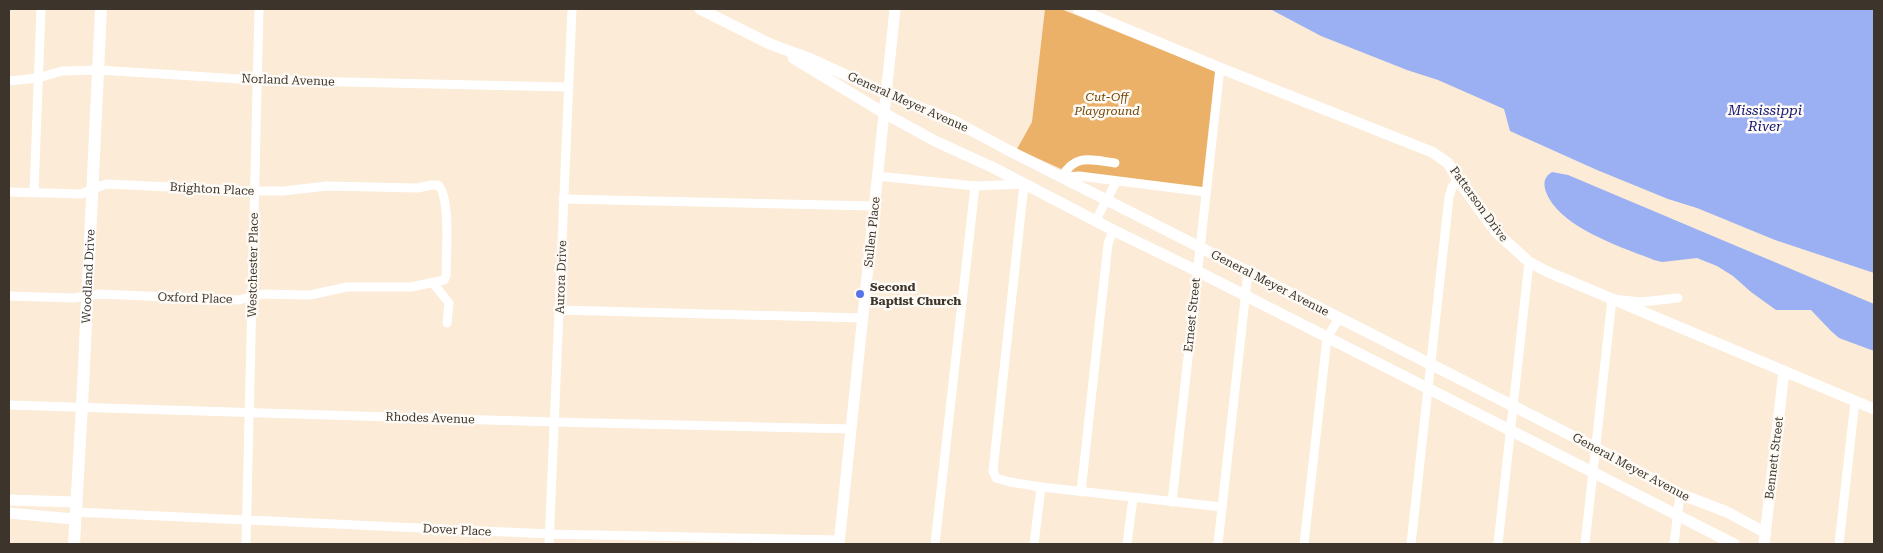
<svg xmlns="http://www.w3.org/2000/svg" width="1883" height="553" font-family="'Roboto Serif',serif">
  <rect width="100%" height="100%" fill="#fcebd7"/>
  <!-- green -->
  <path fill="#ebb169" d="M1045,9H1061L1217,72L1204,189L1070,173L1017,149L1032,122Z"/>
  <!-- water -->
  <g fill="#9ab0f2">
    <path d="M1270,9H1874V273L1775,240L1697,208L1668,199L1597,170L1510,131L1504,109L1438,80L1407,70L1321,36Z"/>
    <path d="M1552,172L1568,175L1874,304V351L1839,338L1831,331L1811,310H1776L1751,292L1733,276L1717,266L1697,258L1662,262L1654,260C1621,247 1559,227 1546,192C1543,183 1544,177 1552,172Z"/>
  </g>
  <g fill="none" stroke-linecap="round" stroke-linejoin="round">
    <!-- minor -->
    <g stroke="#fff" stroke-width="9">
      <path d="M9,81L38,78L62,71L98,70L257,80L569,87"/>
      <path d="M877,176L975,186L1024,184L993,471L996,478L1010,482L1041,487L1222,507"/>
      <path d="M1062,177L1079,176L1206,192"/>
      <path d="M1062,177C1075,153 1092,160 1115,163"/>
      <path d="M9,192L81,194L106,184L254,191H283L327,186L417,188L432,185H438C451,197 446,257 446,276L444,280L411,287H347L310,295L263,294L239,300L100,294L73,298L9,296"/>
      <path d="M34,192L41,9"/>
      <path d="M563,199L874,206"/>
      <path d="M1096,220L1116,182"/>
      <path d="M433,283L449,303L447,323"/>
      <path d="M560,310L863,318"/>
      <path d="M9,405L554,422L851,429"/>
      <path d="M1081,492L1108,244L1111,236L1115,231"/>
      <path d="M1172,502L1220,68"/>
      <path d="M75,512L549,534L840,540"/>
      <path d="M246,544L259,9"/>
      <path d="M549,544L572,9"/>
      <path d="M935,544L975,186"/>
      <path d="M1034,544L1041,487"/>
      <path d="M1127,544L1133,498"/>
      <path d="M1218,544L1248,272"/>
      <path d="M1304,544L1327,338L1339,318"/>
      <path d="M1411,544L1449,197L1452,187L1458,180"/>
      <path d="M1498,544L1529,262"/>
      <path d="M1585,544L1612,299L1641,302L1678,298"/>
      <path d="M1674,544L1680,494"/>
      <path d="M1839,544L1855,401"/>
    </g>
    <!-- tertiary -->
    <g stroke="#fff" stroke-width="11">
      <path d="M700,9L770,44L811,59L887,94L954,121L1006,149L1596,448L1680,494L1727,512L1766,533"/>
      <path d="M1078,9L1220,68L1432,152L1448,163L1458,180L1496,232L1529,262L1548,272L1874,409"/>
      <path d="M793,58L884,113L935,141L994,168L1115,231L1197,271L1734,544"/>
      <path d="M9,500L75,502"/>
      <path d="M9,513L74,519"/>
      <path d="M839,544L895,9"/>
      <path d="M1764,544L1784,371"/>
    </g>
    <!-- secondary -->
    <path stroke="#fff" stroke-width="12" id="s1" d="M74,544L82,407L101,9"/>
  </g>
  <!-- markers -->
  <circle fill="#5674ea" stroke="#fefaf5" stroke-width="2" cx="860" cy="294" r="5"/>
  <g text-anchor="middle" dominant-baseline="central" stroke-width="5" stroke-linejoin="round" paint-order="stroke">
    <!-- street labels -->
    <g font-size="12" fill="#3d352b" stroke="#fefaf5">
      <text transform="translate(288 80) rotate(2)">Norland Avenue</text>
      <text transform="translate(908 102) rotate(24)">General Meyer Avenue</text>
      <text transform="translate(212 189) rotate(3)">Brighton Place</text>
      <text transform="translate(1479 204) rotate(54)">Patterson Drive</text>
      <text transform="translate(872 232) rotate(-84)">Sullen Place</text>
      <text transform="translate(253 265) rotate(-89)">Westchester Place</text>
      <text stroke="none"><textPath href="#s1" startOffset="268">Woodland Drive</textPath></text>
      <text transform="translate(561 277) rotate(-88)">Aurora Drive</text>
      <text transform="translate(1270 283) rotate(27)">General Meyer Avenue</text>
      <text transform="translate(195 298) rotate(2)">Oxford Place</text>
      <text transform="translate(1192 315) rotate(-84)">Ernest Street</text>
      <text transform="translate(430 418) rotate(2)">Rhodes Avenue</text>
      <text transform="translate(1774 458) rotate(-83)">Bennett Street</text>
      <text transform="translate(1631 467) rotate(28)">General Meyer Avenue</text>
      <text transform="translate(457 530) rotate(3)">Dover Place</text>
    </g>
    <!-- park labels -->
    <g font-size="12" font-style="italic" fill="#704704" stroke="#fefaf5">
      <text x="1107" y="97">Cut-Off<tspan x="1107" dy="14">Playground</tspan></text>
    </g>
    <!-- poi labels -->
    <g font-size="12" font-weight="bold" fill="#3d352b" stroke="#fefaf5" text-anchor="start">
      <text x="870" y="287">Second<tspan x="870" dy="14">Baptist Church</tspan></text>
    </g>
    <!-- water labels -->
    <g font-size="14" font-style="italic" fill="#121673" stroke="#fefaf5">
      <text x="1765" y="110">Mississippi<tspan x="1765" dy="16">River</tspan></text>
    </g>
  </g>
  <!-- border -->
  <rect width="1883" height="553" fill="none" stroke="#3d352b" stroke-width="20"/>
</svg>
